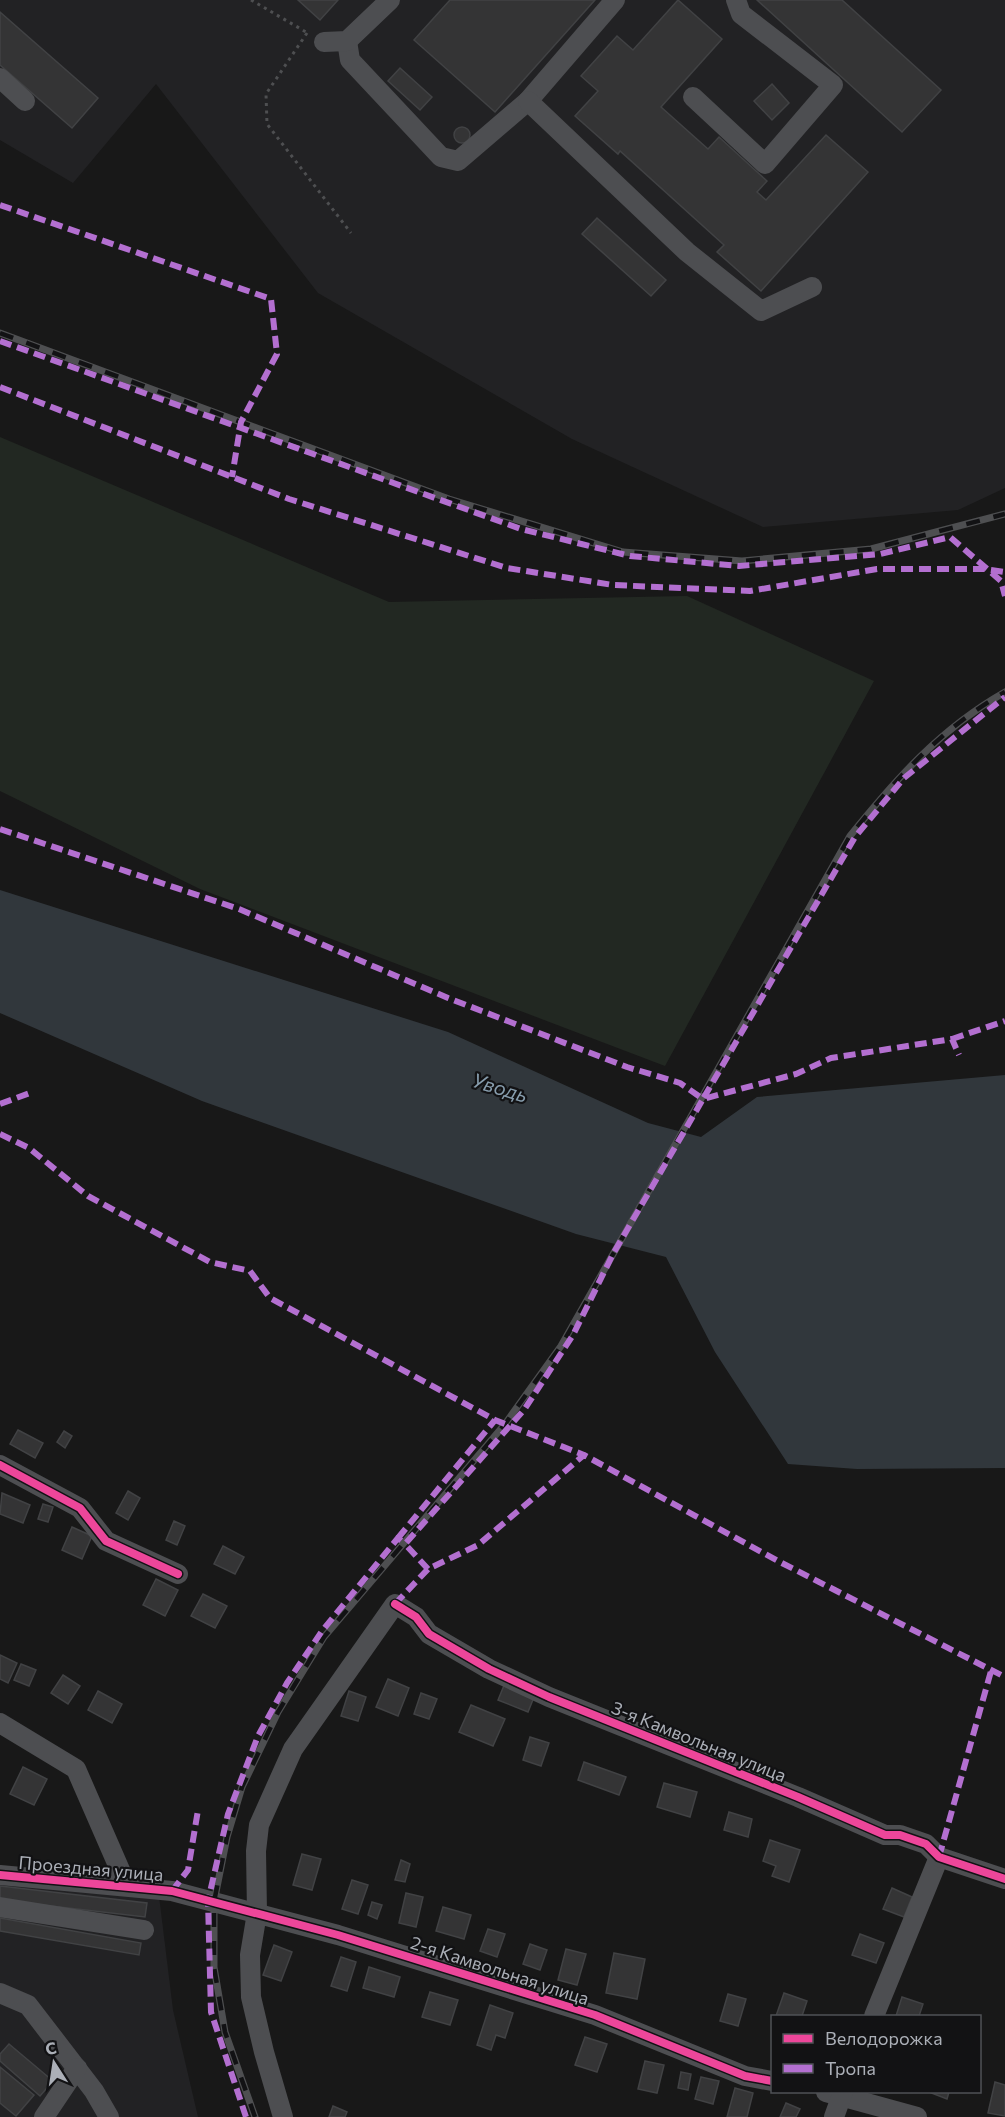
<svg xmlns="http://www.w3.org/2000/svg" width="1005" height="2117" font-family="Commissioner,sans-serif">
  <rect width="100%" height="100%" fill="#181818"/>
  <!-- built -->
  <g fill="#222224">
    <path d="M0,0H1005V488L958,510L763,527L572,439L318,293L156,84L73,183L0,140Z"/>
    <path d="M0,1882L159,1896L173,2010L198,2117H0Z"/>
  </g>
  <!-- green -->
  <path fill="#222822" d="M0,437L389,602L687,596L874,681L665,1066L200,889L0,791Z"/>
  <!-- water -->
  <path fill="#31373c" d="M0,890L448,1032L648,1123L701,1137L757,1097L1005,1075V1468L857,1469L788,1464L715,1352L666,1257L576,1234L202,1101L0,1013Z"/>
  <!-- building -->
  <g fill="#343435" stroke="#414244" stroke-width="1.5">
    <path d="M298,0H338L320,20Z"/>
    <path d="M450,0H595L495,112L414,40Z"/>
    <path d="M678,0L722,39L661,107L708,149L719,137L767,181L757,192L766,200L826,135L868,172L761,291L717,252L724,245L620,151L618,154L575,116L598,91L581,76L617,36L633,50Z"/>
    <path d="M757,0H842L941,90L902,132Z"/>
    <path d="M0,12L98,98L72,128L0,65Z"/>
    <path d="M400,68L432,97L420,110L388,81Z"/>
    <path d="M772,84L789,103L772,120L754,101Z"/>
    <circle cx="462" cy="135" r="8"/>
    <path d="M597,218L666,280L651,296L582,234Z"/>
    <path d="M18,1430L43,1443L35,1458L10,1444Z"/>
    <path d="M64,1431L72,1436L65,1448L57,1442Z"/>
    <path d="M128,1491L140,1498L128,1520L116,1513Z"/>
    <path d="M2,1493L30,1505L23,1523L0,1514Z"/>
    <path d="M43,1504L53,1507L48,1522L38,1519Z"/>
    <path d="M174,1521L185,1526L177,1545L166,1540Z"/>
    <path d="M72,1527L92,1536L82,1559L62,1550Z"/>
    <path d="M223,1546L244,1557L235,1574L214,1564Z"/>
    <path d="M156,1579L178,1590L165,1616L143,1605Z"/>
    <path d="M203,1594L227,1606L215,1628L191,1616Z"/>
    <path d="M0,1655L17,1663L8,1683L0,1679Z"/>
    <path d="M21,1664L36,1670L29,1686L14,1680Z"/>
    <path d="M63,1675L80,1686L68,1704L51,1693Z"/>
    <path d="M388,1679L409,1688L398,1716L376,1707Z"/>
    <path d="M505,1683L534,1697L528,1712L498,1700Z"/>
    <path d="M98,1691L122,1704L112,1723L88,1710Z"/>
    <path d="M349,1691L366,1697L358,1721L341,1716Z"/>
    <path d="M421,1693L437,1699L429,1719L414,1714Z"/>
    <path d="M471,1705L505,1719L493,1746L459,1732Z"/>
    <path d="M530,1737L549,1743L541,1766L523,1760Z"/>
    <path d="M584,1762L626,1777L619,1795L578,1780Z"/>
    <path d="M23,1767L47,1779L34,1805L10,1794Z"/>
    <path d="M664,1783L697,1792L690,1817L657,1807Z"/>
    <path d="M729,1812L752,1819L748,1837L724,1830Z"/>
    <path d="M770,1840L800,1850L789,1882L772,1876L776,1866L763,1861Z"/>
    <path d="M302,1854L321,1859L312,1890L293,1885Z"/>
    <path d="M401,1860L410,1864L405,1882L395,1880Z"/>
    <path d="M352,1880L368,1885L358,1914L342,1909Z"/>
    <path d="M0,1886L147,1903L145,1917L0,1900Z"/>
    <path d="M892,1888L912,1897L904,1917L883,1909Z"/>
    <path d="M406,1893L423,1897L416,1927L399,1923Z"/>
    <path d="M372,1902L382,1905L377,1919L368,1915Z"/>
    <path d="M443,1907L471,1915L464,1939L436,1931Z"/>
    <path d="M0,1918L141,1943L139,1955L0,1931Z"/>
    <path d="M488,1929L505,1934L497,1957L480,1951Z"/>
    <path d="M860,1934L884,1943L876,1963L852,1955Z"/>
    <path d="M530,1944L547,1950L540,1970L523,1964Z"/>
    <path d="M274,1945L292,1952L281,1981L263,1975Z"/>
    <path d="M566,1949L586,1954L577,1985L558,1980Z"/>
    <path d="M614,1953L645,1959L637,1999L606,1993Z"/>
    <path d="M341,1957L356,1962L347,1991L331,1986Z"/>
    <path d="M369,1967L400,1977L394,1997L363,1988Z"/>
    <path d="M430,1992L458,2000L450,2025L422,2017Z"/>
    <path d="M784,1993L807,2001L802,2016H776Z"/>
    <path d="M728,1994L746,1999L738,2026L720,2021Z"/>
    <path d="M902,1997L923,2004L919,2016H896Z"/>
    <path d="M490,2005L513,2013L505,2038L496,2035L491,2050L477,2045Z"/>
    <path d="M585,2037L607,2044L597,2072L575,2065Z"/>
    <path d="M9,2044L53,2081L40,2096L0,2061V2054Z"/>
    <path d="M645,2061L664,2065L657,2093L638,2089Z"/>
    <path d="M0,2067L34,2095L16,2116L0,2103Z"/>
    <path d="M681,2072L691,2074L688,2090L678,2088Z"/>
    <path d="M701,2077L719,2081L713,2104L695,2099Z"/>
    <path d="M995,2082L1005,2085V2116L988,2113Z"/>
    <path d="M735,2088L753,2093L747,2117H727Z"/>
    <path d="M929,2092H949L947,2099Z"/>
    <path d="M786,2103L800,2109L796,2117H780Z"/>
    <path d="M333,2106L347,2112L345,2117H329Z"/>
  </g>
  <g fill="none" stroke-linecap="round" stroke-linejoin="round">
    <!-- path -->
    <g stroke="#4e4f51" stroke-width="3" stroke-dasharray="3 4.5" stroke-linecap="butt">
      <path d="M251,0L306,32"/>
      <path d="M307,33L266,94L267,124L351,233"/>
    </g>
    <!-- minor -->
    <g stroke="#4d4e51" stroke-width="20">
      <path d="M347,41L350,60L441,157L458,161L528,101L615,0"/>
      <path d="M324,42L347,41L390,0"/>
      <path d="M0,78L25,101"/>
      <path d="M693,97L765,164L833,85L741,14L736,0"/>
      <path d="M528,101L687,252L761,311L812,287"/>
      <path d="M0,1465L80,1508L106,1541L178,1574"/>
      <path d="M0,1723L76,1769L127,1886"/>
      <path d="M0,1875L172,1891L338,1935L595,2015L745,2076L772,2081"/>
      <path d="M0,1907L144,1930"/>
      <path d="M0,1993L28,2005L94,2091L109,2117"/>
      <path d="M874,2016L939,1857"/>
      <path d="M826,2092L917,2117"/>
      <path d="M44,2117L77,2068"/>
      <path d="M283,2117L264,2052L251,1997L250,1955L257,1913L256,1851L259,1825L293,1749L395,1604L416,1617L429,1634L489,1669L549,1697L798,1797L885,1835H900L926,1844L939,1857L1005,1879"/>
      <path d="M834,2117L843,2092"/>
    </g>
    <defs>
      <g id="rail">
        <path d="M0,333L449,499L623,552L742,561L871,549L1005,514"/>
        <path d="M255,2117L225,2032L214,1967V1902L227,1837L242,1787L278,1712L324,1637L505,1424L561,1346L850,836C896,779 940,729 1005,692"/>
      </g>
    </defs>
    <!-- rail casing -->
    <use href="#rail" stroke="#4e4f51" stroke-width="7"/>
    <!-- rail -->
    <use href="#rail" stroke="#121214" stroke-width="4.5" stroke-dasharray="14" stroke-linecap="butt"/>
    <!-- quiet -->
    <g stroke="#b36fd0" stroke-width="6" stroke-dasharray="12 6" stroke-linecap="butt">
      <path d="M0,205L271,299L277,354L241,422L232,477"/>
      <path d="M0,341L521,529L630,556L739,566L880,554L950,537L1001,581L1005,596"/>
      <path d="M0,387L289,499L507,568L613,585L750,591L877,569H984L1005,572"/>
      <path d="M0,829L239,909L448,998L627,1067L680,1083L703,1099L855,837L904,778L1005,697"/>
      <path d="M952,1039L1005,1021"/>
      <path d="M0,1104L30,1093"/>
      <path d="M0,1134L29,1148L88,1196L210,1262L250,1271L270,1298L495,1420L584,1455"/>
      <path d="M398,1538L495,1420"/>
      <path d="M428,1569L405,1544L524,1410L573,1335L613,1254L703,1099L796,1074L831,1058L952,1039L959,1055"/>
      <path d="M395,1604L428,1569L478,1545L584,1455L778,1561L1005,1677"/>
      <path d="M939,1857L991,1671"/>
      <path d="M172,1891L188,1870L198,1810"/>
      <path d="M246,2117L211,2012L208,1901L228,1814L258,1736L287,1683L322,1631L398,1538L405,1544"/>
    </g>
    <defs>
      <g id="cycleway">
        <path d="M0,1465L80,1508L106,1541L178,1574"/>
        <path d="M395,1604L416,1617L429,1634L489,1669L549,1697L798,1797L885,1835H900L926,1844L939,1857L1005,1879"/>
        <path d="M0,1875L172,1891L338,1935L595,2015L745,2076L772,2081"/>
      </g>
    </defs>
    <!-- cycleway casing -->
    <use href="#cycleway" stroke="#121214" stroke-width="11"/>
    <!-- cycleway -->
    <use href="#cycleway" stroke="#ed469a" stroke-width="8"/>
  </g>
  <g text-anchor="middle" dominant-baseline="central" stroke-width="4.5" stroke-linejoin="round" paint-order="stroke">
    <!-- street labels -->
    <g font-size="18" fill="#abafb7" stroke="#121214">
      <text transform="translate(699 1741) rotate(22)">3-я Камвольная улица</text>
      <text transform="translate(91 1868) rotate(5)">Проездная улица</text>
      <text transform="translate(500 1970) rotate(18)">2-я Камвольная улица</text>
    </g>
    <!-- water labels -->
    <g font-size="20" font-style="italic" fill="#879dad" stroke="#121214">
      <text transform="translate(500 1087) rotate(17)">Уводь</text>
    </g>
  </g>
  <!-- legend -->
  <rect x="771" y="2015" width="210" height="78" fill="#121214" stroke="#4f5155" stroke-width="1.5"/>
  <rect x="783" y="2034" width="30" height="9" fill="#ed469a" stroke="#4f5155" stroke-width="1.5"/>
  <text x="825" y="2045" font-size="18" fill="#abafb7">Велодорожка</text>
  <rect x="783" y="2064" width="30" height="9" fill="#b36fd0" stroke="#4f5155" stroke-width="1.5"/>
  <text x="825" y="2075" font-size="18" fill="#abafb7">Тропа</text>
  <!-- north arrow -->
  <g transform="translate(54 2063) rotate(348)" stroke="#121214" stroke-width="4.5" paint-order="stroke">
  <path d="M0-4.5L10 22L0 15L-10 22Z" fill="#abafb7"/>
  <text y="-9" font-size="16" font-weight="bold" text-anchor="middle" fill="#abafb7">С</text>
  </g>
</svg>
